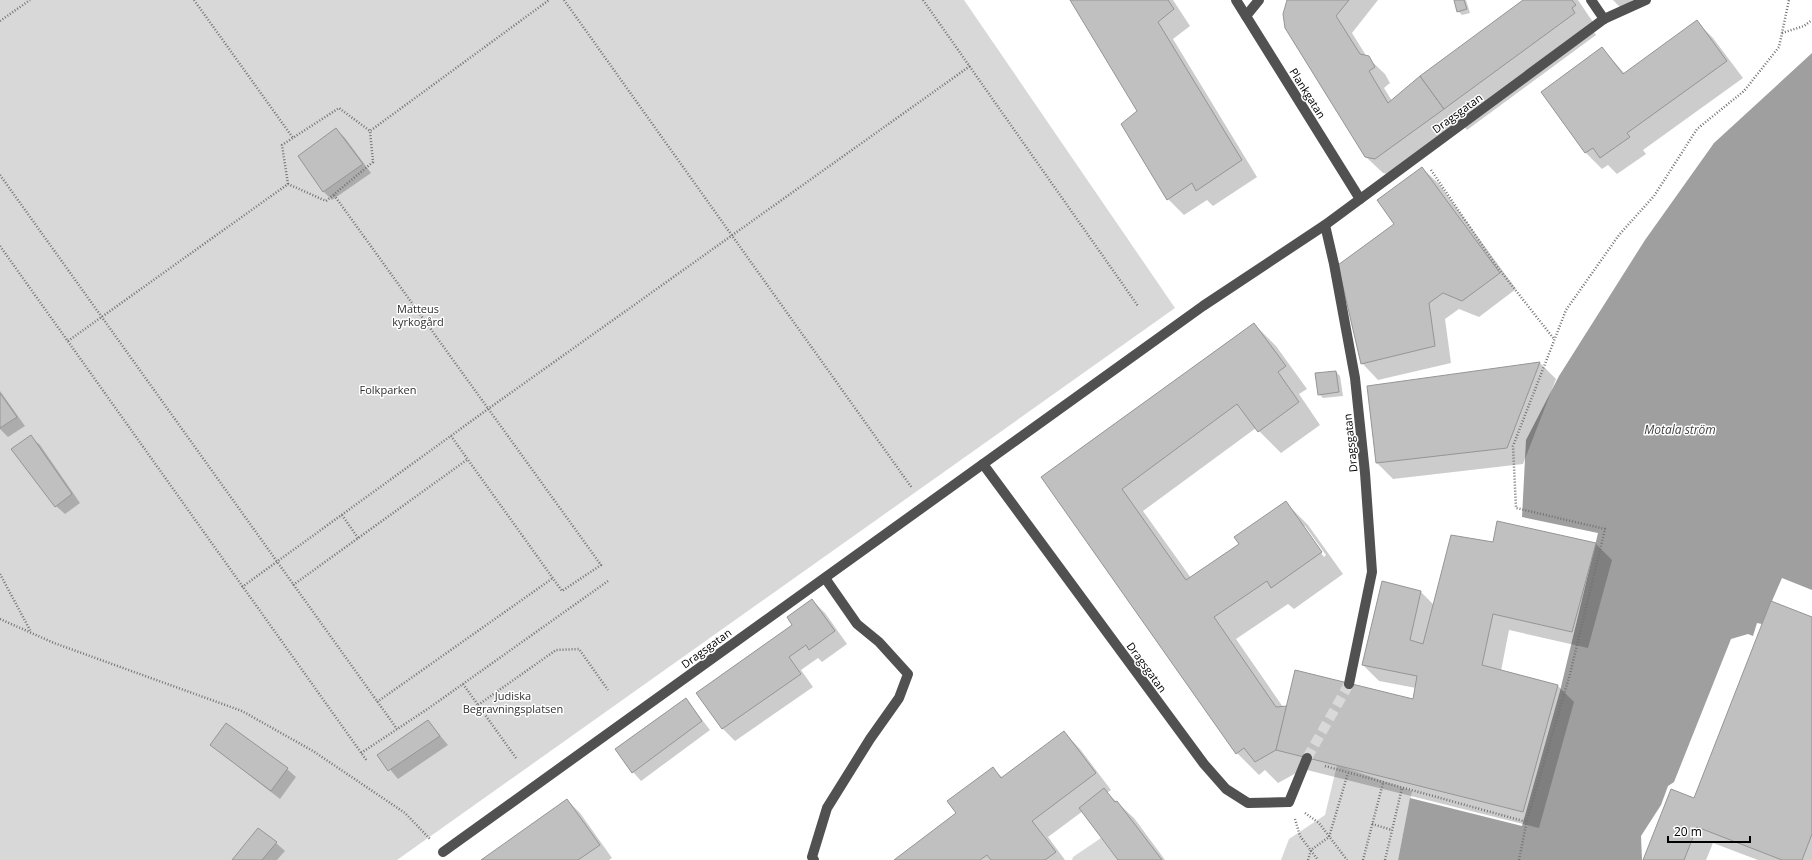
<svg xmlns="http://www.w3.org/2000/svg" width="1812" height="860" font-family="'Open Sans',sans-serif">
  <rect width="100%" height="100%" fill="#fff"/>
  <!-- green -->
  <g fill="#d8d8d8">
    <path d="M0,0H964L1175,308L397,860H0Z"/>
    <path d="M1337,765L1412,791L1398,860H1281L1289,839L1325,815Z"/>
    <path d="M1101,838L1118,860H1072L1073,857Z"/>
  </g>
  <!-- water -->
  <path fill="#9f9f9f" d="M1812,53V590L1782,578L1762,624L1757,623L1753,636L1748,634L1731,639L1674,782L1668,786L1661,805L1641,836L1642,860H1398L1410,798L1522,826L1560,691L1598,533L1522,517L1526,440L1559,376L1645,240L1714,143Z"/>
  <!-- shadow -->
  <g fill="#0003" fill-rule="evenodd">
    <path d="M1072,0H1173L1190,26L1173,39L1257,177L1213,206L1207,200L1184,215L1168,199L1139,111Z"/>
    <path d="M1289,0H1378L1352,33L1367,57L1385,74L1390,83L1384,88L1392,101L1524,0H1578L1597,28L1593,31L1596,35L1467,130L1462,124L1392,175L1383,173L1366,157Z"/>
    <path d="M1455,0H1466L1470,13L1462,15L1458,11Z"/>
    <path d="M1613,0H1633L1621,8Z"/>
    <path d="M1697,22L1713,38L1743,78L1643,150L1646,154L1617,174L1608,165L1602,169L1586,153L1542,92L1602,48L1625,74Z"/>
    <path d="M336,129L345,138L371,173L332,200L323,191Z"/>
    <path d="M1422,168L1439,184L1516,289L1479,317L1459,309L1445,319L1451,363L1378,380L1362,363L1396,224Z"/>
    <path d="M1254,324L1276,346L1307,389L1299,394L1320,425L1281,453L1256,428L1143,511L1191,578L1240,544L1286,503L1308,525L1343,574L1294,609L1288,604L1236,639L1283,707L1414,701L1416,688L1379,681L1363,665L1420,591L1434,605L1494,543L1498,522L1596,544L1612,560L1588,648L1509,630L1501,671L1558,686L1574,702L1539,828L1299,768L1298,772L1278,783L1265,770L1259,775L1237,753L1042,477ZM1303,526H1305L1326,555L1324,557Z"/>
    <path d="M1540,363L1556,379L1523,464L1393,479L1377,463L1368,387Z"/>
    <path d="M1336,372L1340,376L1343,396L1323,398L1319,394Z"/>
    <path d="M0,391L25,426L8,437L0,429Z"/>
    <path d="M31,437L40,445L80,503L65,514L56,506Z"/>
    <path d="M812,600L825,613L847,644L822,662L818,658L801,670L813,687L735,741L723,729L698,693L794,625Z"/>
    <path d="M1812,618V860H1758L1713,843L1706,860H1644L1694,800Z"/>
    <path d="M686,699L710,730L641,781L633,772Z"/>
    <path d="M428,721L448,745L398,779L378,755Z"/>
    <path d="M1064,732L1080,749L1111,790L1107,793L1134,818L1165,860H1119L1083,811L1048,837L1065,860H895L957,813L992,768L1003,778Z"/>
    <path d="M211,745L287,769L296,777L280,799Z"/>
    <path d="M567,800L580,813L612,858L609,860H483Z"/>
    <path d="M276,843L285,851L277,860H233Z"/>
  </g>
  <!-- building -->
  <g fill="#c0c0c0" stroke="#959595">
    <path d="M1070,0H1168L1174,9L1158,22L1242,160L1196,191L1192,183L1167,200L1121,124L1137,111Z"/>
    <path d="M1287,0H1349L1336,16L1360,54L1369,56L1375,67L1369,71L1388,103L1420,76L1444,109L1375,159L1365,157L1285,28L1283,14Z"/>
    <path d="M1454,0H1464L1467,9L1457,12Z"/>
    <path d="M1523,0H1572L1576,5L1572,8L1575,13L1444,109L1420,76Z"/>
    <path d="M1697,20L1727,61L1627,133L1630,137L1600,158L1593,148L1585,153L1541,92L1602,47L1623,74Z"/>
    <path d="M336,128L363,164L323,192L298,156Z"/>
    <path d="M1422,167L1500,273L1462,301L1443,293L1429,303L1435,346L1361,364L1338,265L1394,224L1377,200Z"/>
    <path d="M1254,323L1286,366L1278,372L1299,402L1258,432L1237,404L1122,489L1186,580L1239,544L1234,537L1286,501L1322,552L1271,588L1267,581L1214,617L1276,707L1287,706L1276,750L1255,762L1244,748L1236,754L1041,477Z"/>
    <path d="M1540,362L1507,448L1376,463L1367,386Z"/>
    <path d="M1336,371L1339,392L1318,395L1315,373Z"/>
    <path d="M0,393L17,417L0,428Z"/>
    <path d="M31,435L72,494L55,507L11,449Z"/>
    <path d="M1497,521L1596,543L1572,632L1493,614L1482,665L1558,685L1523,812L1276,750L1295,670L1413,699L1417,676L1362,665L1382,581L1421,591L1410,640L1423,644L1451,535L1493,542Z"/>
    <path d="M812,599L835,631L809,650L806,645L789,657L801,674L722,729L696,693L792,625L787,617Z"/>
    <path d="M1771,601L1812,617V834L1802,860H1782L1697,827L1684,860H1643L1671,789L1694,798Z"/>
    <path d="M686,698L702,721L632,773L615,749Z"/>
    <path d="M428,720L440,736L388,771L377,755Z"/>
    <path d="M226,723L288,768L271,791L210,745Z"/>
    <path d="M1064,731L1096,773L1032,821L1056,852L1045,860H991L987,855L980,860H894L956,813L947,801L993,767L1001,778Z"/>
    <path d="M1104,788L1115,802L1117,801L1162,860H1118L1079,808Z"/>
    <path d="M567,799L600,845L578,860H481Z"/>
    <path d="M258,828L277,842L262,860H232Z"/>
  </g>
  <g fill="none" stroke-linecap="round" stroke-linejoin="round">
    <!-- minor-tunnel -->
    <path stroke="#d9d9d9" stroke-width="10" stroke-dasharray="10 5" stroke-linecap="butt" d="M1307,758L1349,684"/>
    <!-- path -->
    <g stroke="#737373" stroke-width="2.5" stroke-dasharray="1 2" stroke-linecap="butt">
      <path d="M194,0L293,138"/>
      <path d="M564,0L912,488"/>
      <path d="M923,0L1138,306"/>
      <path d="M0,21L30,0"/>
      <path d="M1782,33L1804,26L1812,20"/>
      <path d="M1431,170L1495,264L1554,339"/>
      <path d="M0,175L397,729"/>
      <path d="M288,184L282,145L339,108L370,131"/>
      <path d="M334,195L601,565L562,591L451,436"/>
      <path d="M0,246L367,761"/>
      <path d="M68,341L288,184L326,201L373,162L370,131L549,0"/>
      <path d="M342,515L358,538"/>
      <path d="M0,574L31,632"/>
      <path d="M293,585L468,459"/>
      <path d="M242,587L488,409L970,66"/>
      <path d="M0,619L54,643L242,711L313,751L405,813L430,839"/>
      <path d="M463,684L516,758"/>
      <path d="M377,702L553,578"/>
      <path d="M478,705L556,650L579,649L608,690"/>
      <path d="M361,753L429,708L608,581"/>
      <path d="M1325,766L1523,821L1527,820"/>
      <path d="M1305,813L1319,823L1347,860"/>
      <path d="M1295,819L1300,836L1318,860"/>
      <path d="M1372,824L1392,830"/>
      <path d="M1308,860L1311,850L1329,837L1348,773"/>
      <path d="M1363,860L1383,783"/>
      <path d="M1385,860L1402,788"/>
      <path d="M1519,860L1527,820L1570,674L1605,529L1516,508L1513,446L1566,310L1619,235L1654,196L1697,129L1744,91L1779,47L1789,0"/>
    </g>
    <!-- minor -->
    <g stroke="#515151" stroke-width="10">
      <path d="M1236,0L1360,199"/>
      <path d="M1591,0L1604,19"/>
      <path d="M1246,16L1259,0"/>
      <path d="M1325,225L1334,264L1355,378L1365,473L1372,572L1349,684"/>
      <path d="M983,464L1204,764L1226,789L1248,803L1289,802L1307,758"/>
      <path d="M443,852L1203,306L1325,225L1604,19L1646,0"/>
      <path d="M814,860L812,857L827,808L870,739L899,698L908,674L879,642L857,624L825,578"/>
    </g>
  </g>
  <g text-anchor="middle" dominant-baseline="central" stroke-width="3" stroke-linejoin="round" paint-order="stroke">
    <!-- street labels -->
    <g font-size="11" fill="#000" stroke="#fff">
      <text transform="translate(1308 93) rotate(58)">Plankgatan</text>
      <text transform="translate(1457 113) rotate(-36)">Dragsgatan</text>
      <text transform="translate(1350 443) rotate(-96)">Dragsgatan</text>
      <text transform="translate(706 648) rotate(-36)">Dragsgatan</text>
      <text transform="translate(1147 667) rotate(54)">Dragsgatan</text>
    </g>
    <!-- park labels -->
    <g font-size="11" fill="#2f2f2f" stroke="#fff">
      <text x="418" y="308">Matteus<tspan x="418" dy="13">kyrkogård</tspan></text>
      <text x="388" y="389">Folkparken</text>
      <text x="513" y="695">Judiska<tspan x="513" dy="13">Begravningsplatsen</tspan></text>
    </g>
    <!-- water labels -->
    <g font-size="12" font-style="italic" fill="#404040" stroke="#fff">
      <text x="1680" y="429">Motala ström</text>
    </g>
  </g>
  <!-- scale -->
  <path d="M1668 836v6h82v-6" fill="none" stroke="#000000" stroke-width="2"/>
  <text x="1674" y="836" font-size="12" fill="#000000" stroke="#ffffff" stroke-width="3" paint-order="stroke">20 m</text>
</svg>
